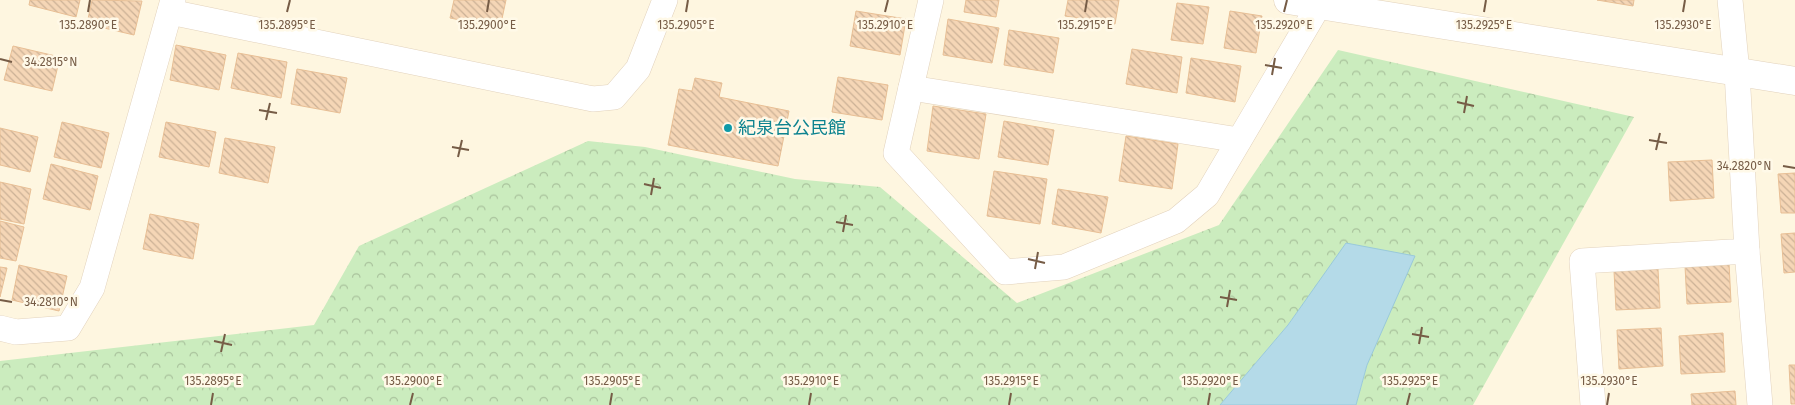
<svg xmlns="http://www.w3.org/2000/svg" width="1795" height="405" font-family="'Fira Sans','Noto Sans JP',sans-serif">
  <defs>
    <pattern id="forest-crowns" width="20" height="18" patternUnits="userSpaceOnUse" patternTransform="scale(1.25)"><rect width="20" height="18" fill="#cbecbe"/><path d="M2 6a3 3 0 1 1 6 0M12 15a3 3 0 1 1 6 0" fill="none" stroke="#a9c29c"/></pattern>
    <pattern id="building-back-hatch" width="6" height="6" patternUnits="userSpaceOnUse" patternTransform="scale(1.25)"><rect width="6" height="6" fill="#f5d6b6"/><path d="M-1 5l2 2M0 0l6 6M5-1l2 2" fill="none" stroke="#cbb196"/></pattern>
  </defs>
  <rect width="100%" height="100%" fill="#fef6e0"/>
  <!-- forest -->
  <path fill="url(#forest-crowns)" d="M1338,50L1634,117L1473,405H1356L1367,365L1347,243L1288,325L1220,405H0V361L314,325L359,246L588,141L645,147L795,179L880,187L1017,303L1219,225Z"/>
  <!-- water -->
  <path fill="#b4dae8" stroke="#99c9da" d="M1346,243L1415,256L1367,365L1356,405H1220L1288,325Z"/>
  <!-- building -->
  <g fill="url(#building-back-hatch)" stroke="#e8bf95">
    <path d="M30,0H80L76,17L29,5Z"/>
    <path d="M92,0L142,1L134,35L87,24Z"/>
    <path d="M454,0H506L500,28L450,18Z"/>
    <path d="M966,0H999L996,17L964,12Z"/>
    <path d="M1068,0H1119L1115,24L1065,16Z"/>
    <path d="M1597,0H1634L1633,6Z"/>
    <path d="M1177,3L1209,7L1203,44L1171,40Z"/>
    <path d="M856,11L906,19L900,55L850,46Z"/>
    <path d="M1230,11L1262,16L1256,53L1224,48Z"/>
    <path d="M948,19L999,28L992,63L943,55Z"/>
    <path d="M1009,30L1059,38L1053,73L1004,65Z"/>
    <path d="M176,45L226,55L219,90L170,80Z"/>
    <path d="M13,46L60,57L52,91L4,80Z"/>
    <path d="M1132,49L1182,57L1177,93L1126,84Z"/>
    <path d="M238,53L287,62L281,98L231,88Z"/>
    <path d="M1191,58L1241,66L1235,102L1186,93Z"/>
    <path d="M297,69L347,78L340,113L291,104Z"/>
    <path d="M838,77L888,85L882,120L832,112Z"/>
    <path d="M695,78L722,83L719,97L789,111L778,166L668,145L679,89L692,91Z"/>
    <path d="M933,106L986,114L979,159L927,151Z"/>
    <path d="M1004,121L1054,130L1048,165L998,157Z"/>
    <path d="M62,122L109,133L101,168L54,157Z"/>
    <path d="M166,122L216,132L209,167L159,157Z"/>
    <path d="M0,128L38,137L30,172L0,165Z"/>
    <path d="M1126,136L1178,144L1172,189L1119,181Z"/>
    <path d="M225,138L275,147L268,183L219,173Z"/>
    <path d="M1712,160L1714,198L1670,201L1668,162Z"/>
    <path d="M51,164L98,176L90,210L43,199Z"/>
    <path d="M994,171L1047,179L1040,224L987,216Z"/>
    <path d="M1795,173V213H1781L1778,174Z"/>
    <path d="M0,182L31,189L24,224L0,219Z"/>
    <path d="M1058,189L1108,197L1101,233L1052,224Z"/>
    <path d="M150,214L199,224L193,259L143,249Z"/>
    <path d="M0,221L24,227L16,261L0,258Z"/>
    <path d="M1795,233V272L1784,273L1781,234Z"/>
    <path d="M1729,263L1731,302L1687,304L1685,266Z"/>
    <path d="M19,265L67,276L59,311L12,300Z"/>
    <path d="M0,267L7,268L0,297Z"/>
    <path d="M1658,269L1660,308L1616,310L1614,271Z"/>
    <path d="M1661,328L1663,366L1619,369L1617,330Z"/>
    <path d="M1723,333L1725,372L1681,374L1679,336Z"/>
    <path d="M1789,365H1795V404H1791Z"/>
    <path d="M1735,391L1736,405H1692L1691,394Z"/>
  </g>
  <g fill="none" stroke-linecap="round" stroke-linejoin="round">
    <defs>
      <g id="minor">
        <path d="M931,0L896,153L1005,272L1064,267L1176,221L1207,195L1319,5"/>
        <path d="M170,12L593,99L614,97L638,69L665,0"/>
        <path d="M911,88L1239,140"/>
        <path d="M1747,251L1760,405"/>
        <path d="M0,328L16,332L68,328L92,288L173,0"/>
        <path d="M1593,405L1582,261L1747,251L1737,72L1730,0"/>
      </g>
      <path id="tertiary" d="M1288,0L1795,81"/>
    </defs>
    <!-- minor casing -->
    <use href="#minor" stroke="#e2d2bc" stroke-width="26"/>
    <!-- tertiary casing -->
    <use href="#tertiary" stroke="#e2d2bc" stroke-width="29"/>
    <!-- minor -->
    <use href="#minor" stroke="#fff" stroke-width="25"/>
    <!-- tertiary -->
    <use href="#tertiary" stroke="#fff" stroke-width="28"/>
  </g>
  <!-- ticks -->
  <path fill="none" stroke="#765c46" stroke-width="2" d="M88,12L90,0M287,12L290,0M487,12L489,0M686,12L688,0M885,12L888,0M1085,12L1087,0M1284,12L1287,0M1484,12L1486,0M1683,12L1685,0M0,59L12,62M1265,65L1282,68M1272,75L1275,58M1457,102L1474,106M259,110L277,113M1464,113L1467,96M266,120L270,103M1649,140L1667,143M452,147L469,150M1656,150L1660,133M458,157L462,140M1783,166L1795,168M644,184L661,188M651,195L654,178M836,222L853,225M843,232L846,215M1028,259L1045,263M1035,269L1038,252M1220,297L1237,300M0,300L12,302M1227,307L1230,290M1412,334L1429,337M214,341L232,345M1419,344L1422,327M221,352L225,334M211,405L213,393M410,405L413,393M610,405L612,393M809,405L811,393M1009,405L1011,393M1208,405L1210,393M1407,405L1410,393M1607,405L1609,393"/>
  <!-- markers -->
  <circle fill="#0f9aa8" stroke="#fff9e8" stroke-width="2" cx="728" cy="128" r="5"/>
  <g text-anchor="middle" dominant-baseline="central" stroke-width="5" stroke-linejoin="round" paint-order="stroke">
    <!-- culture labels -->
    <g font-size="18" fill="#0d838f" stroke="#fff9e8" text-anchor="start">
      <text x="738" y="128">紀泉台公民館</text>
    </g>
  </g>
  <g font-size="12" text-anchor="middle" fill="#765c46" stroke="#fff9e8" stroke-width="5" stroke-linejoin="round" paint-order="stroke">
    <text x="88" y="29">135.2890°E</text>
    <text x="287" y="29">135.2895°E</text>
    <text x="487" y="29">135.2900°E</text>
    <text x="686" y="29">135.2905°E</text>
    <text x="885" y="29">135.2910°E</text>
    <text x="1085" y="29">135.2915°E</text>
    <text x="1284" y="29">135.2920°E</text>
    <text x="1484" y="29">135.2925°E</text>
    <text x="1683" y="29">135.2930°E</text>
    <text x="51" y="66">34.2815°N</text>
    <text x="1744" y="170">34.2820°N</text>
    <text x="51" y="306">34.2810°N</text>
    <text x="213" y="385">135.2895°E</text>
    <text x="413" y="385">135.2900°E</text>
    <text x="612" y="385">135.2905°E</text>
    <text x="811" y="385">135.2910°E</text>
    <text x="1011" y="385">135.2915°E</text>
    <text x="1210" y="385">135.2920°E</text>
    <text x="1410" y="385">135.2925°E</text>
    <text x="1609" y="385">135.2930°E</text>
  </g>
</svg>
